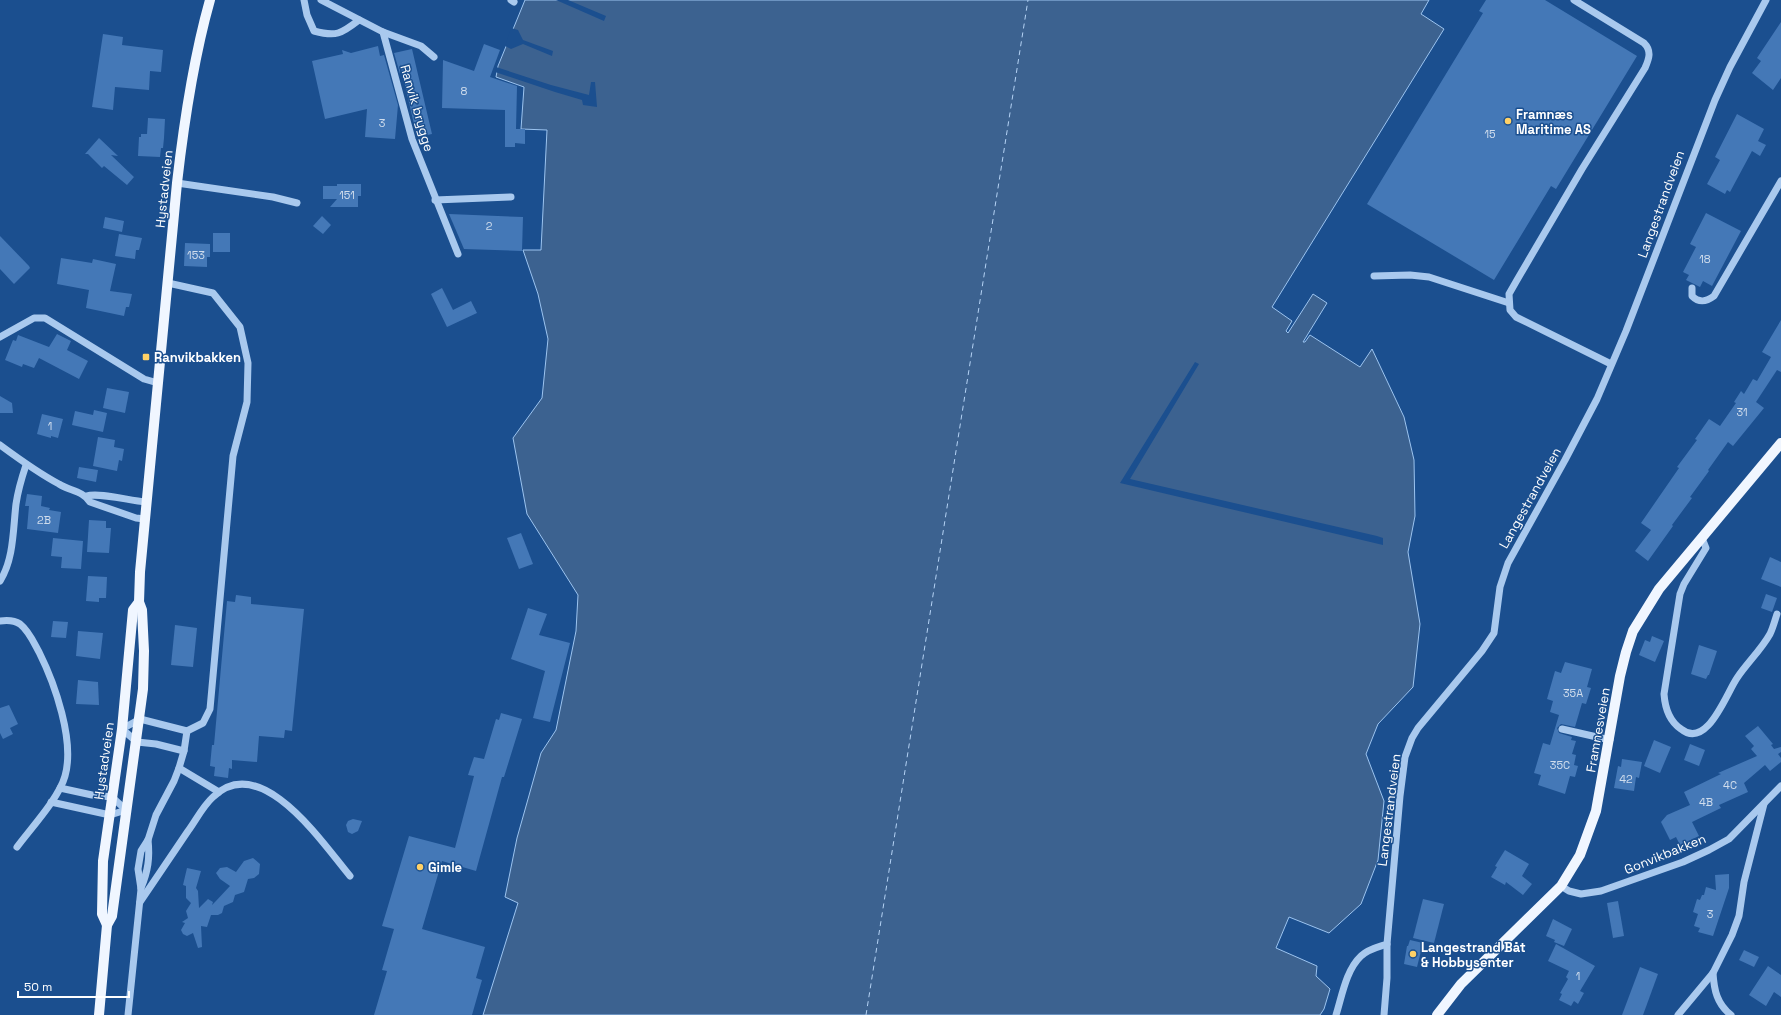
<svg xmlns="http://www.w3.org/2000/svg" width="1781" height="1015" font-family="'Space Grotesk',sans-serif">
  <rect width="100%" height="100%" fill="#1b4f8f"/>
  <!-- water -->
  <path fill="#3c6290" stroke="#9cc4f0" d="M525,0H1429L1421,14L1444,29L1272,307L1292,321L1286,331L1288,333L1313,294L1327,303L1303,342H1305L1310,335L1360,367L1372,349L1404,417L1414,460L1415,516L1408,552L1420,624L1413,687L1378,724L1366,754L1384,801L1378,860L1361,904L1329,933L1289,917L1276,948L1317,966L1316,976L1330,989L1324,1009L1320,1015H483L518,903L505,897L517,838L541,753L556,730L576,631L578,595L527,514L513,438L542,398L548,339L538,294L523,250H541L547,130L521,129L524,87L496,77L498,66Z"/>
  <!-- pier -->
  <g fill="#1b4f8f">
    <path d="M556,0H568L606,16L604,21Z"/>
    <path d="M511,28L518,30L523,40L553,51L552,56L523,44L511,49L505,46Z"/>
    <path d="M496,67L551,85L589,95L591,82H595L597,107L583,105L582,100L555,92L495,72Z"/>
    <path d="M1195,362L1199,364L1130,479L1377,536L1383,538V545L1120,483Z"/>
  </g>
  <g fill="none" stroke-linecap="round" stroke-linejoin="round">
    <!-- ferry -->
    <path stroke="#b5d3f5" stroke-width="1" stroke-dasharray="5 4" stroke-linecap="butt" d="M866,1015L1028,0"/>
  </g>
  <!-- building -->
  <g fill="#4478b7">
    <path d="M1486,0H1545L1637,56L1556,189L1551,186L1494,280L1367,204L1483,13L1479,11Z"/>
    <path d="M1781,22V78L1773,90L1752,73L1761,61L1757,58Z"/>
    <path d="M103,34L123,37L122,45L163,50L161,72L150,71L149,90L115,87L113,110L92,107Z"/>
    <path d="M484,44L500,50L490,77L517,86L516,129H525V144L515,143V147H505V110L442,108L443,60L474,71Z"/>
    <path d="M378,46L380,56L384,55L398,105L395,139L365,137L367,109L325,119L312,61L343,54L342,50L351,53Z"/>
    <path d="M412,49L432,134L417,137L400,64V74L394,53Z"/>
    <path d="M1737,114L1764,129L1758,141L1766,145L1760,156L1752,151L1730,192L1727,190L1725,194L1707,184L1720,160L1715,157Z"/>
    <path d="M148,118L165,119L164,138L163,148H161L160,157L138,156L139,137H141V134H147Z"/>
    <path d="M99,138L118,156L111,155L134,177L127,185L104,166L102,168L88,154H85Z"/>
    <path d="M337,184H361V196H358V207H330L337,199H323V186H337Z"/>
    <path d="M1706,213L1741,231L1712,286L1703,281L1700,287L1686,280L1689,275L1683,272L1696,247L1690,244Z"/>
    <path d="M449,214L523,217L522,251L464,249Z"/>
    <path d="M322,216L331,225L323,234L313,226Z"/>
    <path d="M105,217L124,221L122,232L103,228Z"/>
    <rect x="213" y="233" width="17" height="19"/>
    <path d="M119,234L142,238L139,250H136L135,259L115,256Z"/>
    <path d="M0,236L29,266L30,268L14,284L0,269Z"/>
    <path d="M185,243L210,244V257H207V267L184,266Z"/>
    <path d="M61,258L92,263L93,259L116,264L110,291L132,294L129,307H126L124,316L86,308L89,290L57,284Z"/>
    <path d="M442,288L453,310L471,301L477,313L447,327L431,294Z"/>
    <path d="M1781,320V372L1777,370L1756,402L1764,408L1733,446L1728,442L1708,470L1709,471L1690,497L1692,498L1672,525L1673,526L1648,561L1635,551L1651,530L1641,523L1679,468L1677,467L1697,440L1695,439L1709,419L1720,426L1736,403L1734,402L1741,391L1744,394L1753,379L1757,381L1771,357L1762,352Z"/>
    <path d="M57,334L71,341L67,350L88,361L79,379L39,358L34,368L23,364L22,367L5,360L13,340L16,341L18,335L49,347Z"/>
    <path d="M107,388L129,392L125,413L103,408Z"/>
    <path d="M0,396L12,403L13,413H0Z"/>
    <path d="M94,410L107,413L103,432L72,425L75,411L93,415Z"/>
    <path d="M42,414L63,419L58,438L51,436V438L37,434Z"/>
    <path d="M98,437L115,440L114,447L124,449L122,461L119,460L117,471L93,466Z"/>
    <path d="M79,467L98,470L96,482L77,478Z"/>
    <path d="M27,494L42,496L41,506L50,508L49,510L61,512L58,533L27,529L29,506H25Z"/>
    <path d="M89,520L106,521V528H111L109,553L87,552Z"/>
    <path d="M521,533L533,564L519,569L507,538Z"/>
    <path d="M53,538L83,541L81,569L61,568L62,557L51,556Z"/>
    <path d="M1770,557L1781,562V587L1761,579Z"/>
    <path d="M88,576L107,577L106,598H99V602L86,601Z"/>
    <path d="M1766,594L1777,598L1772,612L1761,608Z"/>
    <path d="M236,595L251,597V604L304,609L292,731L285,730L284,738L259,736L257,762L232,760V769L229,768L228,778L214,776L215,767L210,766L212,745H214L227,601L235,602Z"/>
    <path d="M528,608L547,614L539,635L570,643L550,722L533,718L545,671L511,659Z"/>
    <path d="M53,621L68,622L66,638L51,637Z"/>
    <path d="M175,625L197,628L193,667L171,665Z"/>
    <path d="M78,631L103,633L100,659L76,656Z"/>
    <path d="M1652,636L1664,641L1655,662L1639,655L1645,640L1650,642Z"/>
    <path d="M1699,645L1717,651L1709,675H1708L1706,679L1691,674Z"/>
    <path d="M1565,662L1592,669L1587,687L1591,688L1586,704L1582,703L1575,727L1561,724L1557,728L1559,733L1572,737L1571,740L1576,741L1572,754L1576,755L1574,765L1578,766L1575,777L1570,776L1565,794L1538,785L1541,775L1534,773L1543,743L1550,745L1559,715L1550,712L1553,701L1547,699L1555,671L1561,673Z"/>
    <path d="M78,680L98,682L99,705L76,704Z"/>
    <path d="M9,705L18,724L10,728L13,734L3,739L0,733V708Z"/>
    <path d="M501,713L522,719L504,777H502L476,871L442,861L422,929L485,947L476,978L482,980L472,1015H374L387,971L382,970L394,929L382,926L409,836L455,848L474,776L468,775L474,757L484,759L496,719L499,720Z"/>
    <path d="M1758,726L1773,744L1771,745L1774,749L1781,747V752L1778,754L1781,758V762L1770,771L1765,765L1744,783L1748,792L1719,805L1721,808L1692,822L1699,836L1680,845L1676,837L1670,840L1661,822L1667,815L1690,805L1684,792L1721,774L1718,773L1757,756L1751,749L1754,746L1745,736Z"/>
    <path d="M1654,740L1671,747L1660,773L1644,766Z"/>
    <path d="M1690,744L1705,750L1699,766L1684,760Z"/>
    <path d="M1622,759L1642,762L1639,778L1636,777L1634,791L1614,788L1618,766L1621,767Z"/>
    <path d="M353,819L362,821L358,831L352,834L348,832L346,825L348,821Z"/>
    <path d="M1505,850L1529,864L1522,876L1532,884L1523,895L1506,882L1505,885L1491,877L1497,867L1495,866Z"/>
    <path d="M253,858L260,864L259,874L254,878L248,879L244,892L235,895L233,902L224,906L222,913L218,915H211L207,927L201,926L202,947L198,948L193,933L187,936L183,934L181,930L185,923L182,922L188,918L186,911L191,903L186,898V886L183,885L187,868L201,871L196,888L198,891L199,908L208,899L213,902L212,905L215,902L230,886L220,879L216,873L220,868L227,867L236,872L244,861Z"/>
    <path d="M1729,874V888L1713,936L1698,932L1700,928L1694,926L1698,914L1693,912L1697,899L1700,900L1702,895H1704L1706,887L1716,890L1715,875Z"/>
    <path d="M1423,899L1444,904L1434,943L1413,938Z"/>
    <path d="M1618,901L1624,936L1613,938L1607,903Z"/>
    <path d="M1553,919L1572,929L1564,946L1554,942L1555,940L1546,936Z"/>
    <path d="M1410,940L1423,943L1417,967L1404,964L1407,946H1408Z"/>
    <path d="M1556,944L1595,966L1580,991L1584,993L1578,1004L1574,1001L1571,1006L1559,1000L1562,994L1560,993L1568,979L1566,977L1569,971L1548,961Z"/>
    <path d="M1744,950L1759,957L1754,967L1739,960Z"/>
    <path d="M1768,966L1781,975V997L1774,992L1766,1006L1749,995Z"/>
    <path d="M1640,967L1658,974L1643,1015H1622Z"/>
  </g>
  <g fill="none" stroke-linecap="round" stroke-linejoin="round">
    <!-- minor -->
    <g stroke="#a9c9ee" stroke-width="7">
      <path d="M304,0L307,15L314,31C336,37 341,34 359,20"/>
      <path d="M321,0L383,32L421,46L434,57"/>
      <path d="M511,0L514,2"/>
      <path d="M1574,0L1644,43C1652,51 1649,59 1645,68L1582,169L1517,280L1509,294L1510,310L1516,317L1611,364"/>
      <path d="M383,32L412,139L458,254"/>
      <path d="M177,183L273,197L297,203"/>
      <path d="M435,200L511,197"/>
      <path d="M1374,276L1410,275L1429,277L1509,303"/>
      <path d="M1692,288V296C1699,303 1706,302 1714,296L1781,181"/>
      <path d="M0,337L34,318H45L144,379L158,383"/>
      <path d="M0,445C19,459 38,473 59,484C70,491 83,491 90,502L136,518L145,519"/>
      <path d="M86,496C100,492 130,501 146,502"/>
      <path d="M1702,538L1706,548L1684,584L1680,594L1664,694C1665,708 1669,721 1681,729C1707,750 1726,694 1737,678C1747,663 1761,650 1770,634C1773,628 1775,620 1777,614"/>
      <path d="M0,581C14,559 13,529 16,504C18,490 22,477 26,465"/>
      <path d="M0,621C7,620 14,620 20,624C29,631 34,643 39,652C55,684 75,741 65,776C59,798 31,828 17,847"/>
      <path d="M1562,729L1610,740"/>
      <path d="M184,751L156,744L137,742L122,729L140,719L187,731"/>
      <path d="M179,768L219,792"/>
      <path d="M60,788L92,795L112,797L126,810"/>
      <path d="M51,802L110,815L126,810"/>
      <path d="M1561,886L1569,891L1581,894L1601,891L1683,862L1709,850L1729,839L1781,786"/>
      <path d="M141,888C148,871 150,858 148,840"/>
      <path d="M140,902C156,878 172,855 188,831C196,820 203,806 213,797C261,750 323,844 350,876"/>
      <path d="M1713,973C1714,990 1717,1004 1731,1015"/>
      <path d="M128,1015L141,889L138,869L141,851L148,840L156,815L174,781L179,768L184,751L187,731L203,723L210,709L233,456L247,402L248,363L240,327L213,293L168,283"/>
      <path d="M1336,1015C1342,996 1346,970 1361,956C1368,949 1378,947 1387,944"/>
      <path d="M1384,1015L1387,978V944L1400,796L1405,757L1412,738L1418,728L1482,651L1494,633L1500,587L1508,563L1565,460L1597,399L1626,331L1715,100L1730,67L1766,0"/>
      <path d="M1678,1015L1713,973L1732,935L1739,916L1744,882L1764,804"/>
    </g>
    <!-- major -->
    <g stroke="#f0f6ff" stroke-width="10">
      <path d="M107,925L102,914L103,861L122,729L133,610L139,602"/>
      <path d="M99,1015L107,925L112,916L143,689L144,651L142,610L139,602L140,572L177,183C184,122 193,60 210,0"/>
      <path d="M1437,1015L1461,984L1561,886L1580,855L1596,811L1620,676L1626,652L1633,631L1659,589L1781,443"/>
    </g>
  </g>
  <!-- markers -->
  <g fill="#ffd166" stroke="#1b4f8f" stroke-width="1.5">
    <circle cx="1508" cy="121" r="4"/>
    <rect x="142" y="353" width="8" height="8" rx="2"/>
    <circle cx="420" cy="867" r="4"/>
    <circle cx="1413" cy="954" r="4"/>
  </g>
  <g text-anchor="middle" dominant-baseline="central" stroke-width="3" stroke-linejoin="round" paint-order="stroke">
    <!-- number labels -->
    <g font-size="11" fill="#d0dded">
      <text x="464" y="91">8</text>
      <text x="382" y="123">3</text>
      <text x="1490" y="134">15</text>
      <text x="347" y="195">151</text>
      <text x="489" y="226">2</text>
      <text x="196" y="255">153</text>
      <text x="1705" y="259">18</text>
      <text x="1742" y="412">31</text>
      <text x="50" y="426">1</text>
      <text x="44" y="520">2B</text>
      <text x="1573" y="693">35A</text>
      <text x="1560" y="765">35C</text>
      <text x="1626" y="779">42</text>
      <text x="1730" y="785">4C</text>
      <text x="1706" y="802">4B</text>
      <text x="1710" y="914">3</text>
      <text x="1578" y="976">1</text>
    </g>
    <!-- street labels -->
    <g font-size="13" fill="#fff" stroke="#1b4f8f">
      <text transform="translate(417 108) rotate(74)">Ranvik brygge</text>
      <text transform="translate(164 189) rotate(-84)">Hystadveien</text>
      <text transform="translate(1661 204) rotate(-70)">Langestrandveien</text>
      <text transform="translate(1530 498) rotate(-61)">Langestrandveien</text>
      <text transform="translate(1598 730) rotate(-80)">Framnesveien</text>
      <text transform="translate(104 761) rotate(-82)">Hystadveien</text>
      <text transform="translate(1389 810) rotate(-83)">Langestrandveien</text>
      <text transform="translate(1665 854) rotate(-22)">Gonvikbakken</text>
    </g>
    <!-- poi labels -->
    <g font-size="13" font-weight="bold" fill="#fff" stroke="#1b4f8f" text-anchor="start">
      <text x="1516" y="114">Framnæs<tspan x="1516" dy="15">Maritime AS</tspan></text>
      <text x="154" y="357">Ranvikbakken</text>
      <text x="428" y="867">Gimle</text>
      <text x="1421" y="947">Langestrand Båt<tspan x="1421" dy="15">&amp; Hobbysenter</tspan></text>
    </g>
  </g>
  <!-- scale -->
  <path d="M18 991v6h111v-6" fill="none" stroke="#ffffff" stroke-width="2"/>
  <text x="24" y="991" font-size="12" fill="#ffffff" stroke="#1b4f8f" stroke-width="3" paint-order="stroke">50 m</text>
</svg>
